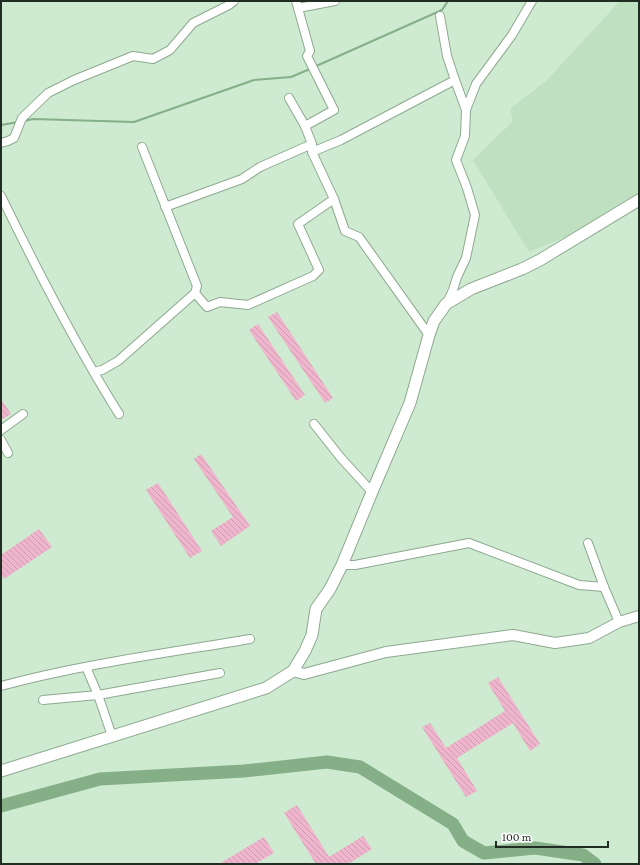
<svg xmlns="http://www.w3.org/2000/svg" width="640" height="865" font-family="'Crimson Pro',serif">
  <defs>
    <pattern id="building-back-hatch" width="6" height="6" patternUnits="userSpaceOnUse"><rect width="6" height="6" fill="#efb5cc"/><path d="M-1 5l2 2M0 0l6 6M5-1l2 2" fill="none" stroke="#cd9caf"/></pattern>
  </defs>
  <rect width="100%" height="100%" fill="#ceead0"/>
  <!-- built -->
  <path fill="#bfe0c1" d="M620,1H639V197L582,230L529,252L473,160L513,121L510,109L546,81Z"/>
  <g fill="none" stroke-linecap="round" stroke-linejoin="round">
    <!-- stream -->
    <g stroke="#84af87" stroke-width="2">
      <path d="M314,67L442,10L448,1"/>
      <path d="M24,121L33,119L134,122L254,80L291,77L310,69"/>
      <path d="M1,125L18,122"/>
    </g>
    <!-- river -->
    <path stroke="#84af87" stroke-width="13" d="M1,806L100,779L244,771L327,762L360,767L453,824L463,841L484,853L535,848L583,855L595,864"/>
  </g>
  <!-- building -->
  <g fill="url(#building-back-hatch)">
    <path d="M277,312L333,398L325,403L268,317Z"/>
    <path d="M258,324L305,395L296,401L249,330Z"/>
    <path d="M1,399L11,414L3,419L1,416Z"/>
    <path d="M201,454L250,526L221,546L211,531L233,517L194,459Z"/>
    <path d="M158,483L202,551L190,558L146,490Z"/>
    <path d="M39,529L52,547L4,579L1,574V555Z"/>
    <path d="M498,677L540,744L530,751L513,723L457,758L477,791L466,797L422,727L430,723L446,748L505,711L488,683Z"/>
    <path d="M297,805L329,857L363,836L372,849L348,864H316L284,813Z"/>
    <path d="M264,837L274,853L255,864H219Z"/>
  </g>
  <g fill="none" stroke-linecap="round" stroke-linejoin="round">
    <defs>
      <g id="minor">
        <path d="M296,1L310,51L307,56L334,110L305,126"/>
        <path d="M298,8L335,1"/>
        <path d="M440,16L447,56L455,80L466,110L465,136L456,160L467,188L475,215L466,258L457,277L453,290L447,303"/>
        <path d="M289,98L305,126L312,144V152L334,199L345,231L359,237L429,335"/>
        <path d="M466,110L476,84L512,35L532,1"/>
        <path d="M1,143L8,141L14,138L22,118L48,93L74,80L133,56L153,59L170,50L193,23L229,5L234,1"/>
        <path d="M312,152L341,140L455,80"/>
        <path d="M1,196C37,270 75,344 119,414"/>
        <path d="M165,207L242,179L260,167L312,144"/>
        <path d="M195,293L207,307L220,302L248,305L313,276L319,270L298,224L334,199"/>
        <path d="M94,372L102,370L118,361L195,293L197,286L142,147"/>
        <path d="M314,424L341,458L372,492"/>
        <path d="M1,430L23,414"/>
        <path d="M1,440L8,453"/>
        <path d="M588,543L604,587L619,622"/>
        <path d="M342,565H355L469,543L579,585L604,587"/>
        <path d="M86,667L98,695L112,736"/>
        <path d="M1,686C83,664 167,653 250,639"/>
        <path d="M43,700L98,695L220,673"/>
      </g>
      <path id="tertiary" d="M293,671L304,674L386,652L513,635L555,643L589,638L619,622L639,616"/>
      <path id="secondary" d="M1,771L266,688L293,671L305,651L312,635L316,609L330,589L342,565L372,492L410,403L429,335L434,321L446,304L471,289L522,269L540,260L639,200"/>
    </defs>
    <!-- minor casing -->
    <use href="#minor" stroke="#8ea990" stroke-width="10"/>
    <!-- tertiary casing -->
    <use href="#tertiary" stroke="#8ea990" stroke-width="12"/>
    <!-- secondary casing -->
    <use href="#secondary" stroke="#8ea990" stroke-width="13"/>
    <!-- minor -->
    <use href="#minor" stroke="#fff" stroke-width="8"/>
    <!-- tertiary -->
    <use href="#tertiary" stroke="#fff" stroke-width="10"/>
    <!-- secondary -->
    <use href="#secondary" stroke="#fff" stroke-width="11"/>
  </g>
  <!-- border -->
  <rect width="640" height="865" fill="none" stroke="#212c22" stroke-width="4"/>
  <!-- scale -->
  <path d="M496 841v6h112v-6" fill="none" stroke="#212c22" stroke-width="2"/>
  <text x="502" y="841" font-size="12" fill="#212c22" stroke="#ffffff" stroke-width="3" paint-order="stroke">100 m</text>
</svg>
